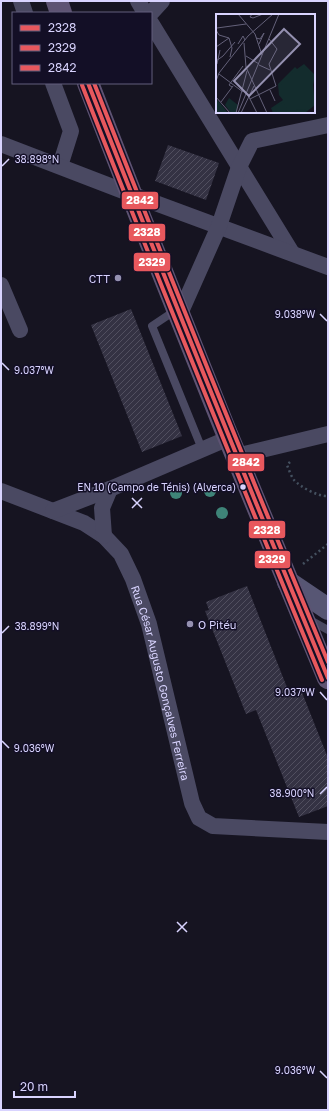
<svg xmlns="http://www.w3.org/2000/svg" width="329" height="1111" font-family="'Golos Text',sans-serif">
  <defs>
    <pattern id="building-hatch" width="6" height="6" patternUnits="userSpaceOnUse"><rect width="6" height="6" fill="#343243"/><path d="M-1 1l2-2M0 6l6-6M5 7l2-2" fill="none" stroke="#514f5f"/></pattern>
  </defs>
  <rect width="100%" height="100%" fill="#161421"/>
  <!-- building -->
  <g fill="url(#building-hatch)">
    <path d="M168,145L219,163L206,200L155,181Z"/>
    <path d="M131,309L182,436L142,452L91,325Z"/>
    <path d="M247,586L290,695L301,690L328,758V806L299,817L256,710L246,714L205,611L209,610L206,602Z"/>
  </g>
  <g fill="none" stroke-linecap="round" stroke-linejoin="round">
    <!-- path -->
    <g stroke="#44505f" stroke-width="2.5" stroke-dasharray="2 3" stroke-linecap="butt">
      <path d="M290,462L287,465C289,470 291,476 294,480C300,487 319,497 328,496"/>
      <path d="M303,564L328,544"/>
    </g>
    <!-- lane -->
    <g stroke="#4a4962" stroke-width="8">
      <path d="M176,310L152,326L202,449"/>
      <path d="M310,620L328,630"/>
    </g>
    <!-- street -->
    <g stroke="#4a4962" stroke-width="16">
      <path d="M21,1L25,13"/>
      <path d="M138,1L145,13"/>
      <path d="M151,13L162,1"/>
      <path d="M151,23L292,253"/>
      <path d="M53,83L71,131L60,166"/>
      <path d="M1,144L131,194L328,267"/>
      <path d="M1,285L20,330"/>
      <path d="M179,316L219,226L239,167L252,141L328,125"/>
      <path d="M236,456L328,434"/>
      <path id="s1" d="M1,491L84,523L104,536L121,554L133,579L149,624L192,803L199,818L213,826L328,832"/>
      <path d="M53,511L110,489L229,438"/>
      <path d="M104,536L102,508L110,489"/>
    </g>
    <!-- secondary -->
    <path stroke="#575674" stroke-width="22" d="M288,582L328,609"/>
    <!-- primary -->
    <g stroke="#5e5373" stroke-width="22">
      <path d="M57,1L61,13"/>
      <path d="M88,83L139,214L225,429L328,678"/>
    </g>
    <defs>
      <path id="bus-1" d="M88,83C166,282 246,480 328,678"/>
      <path id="bus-2" d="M82,85C160,285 241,483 322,680"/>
      <path id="bus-3" d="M94,83C170,277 248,470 328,662"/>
    </defs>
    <!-- bus-1 casing -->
    <use href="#bus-1" stroke="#130f26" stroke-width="7"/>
    <!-- bus-2 casing -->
    <use href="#bus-2" stroke="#130f26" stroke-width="7"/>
    <!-- bus-3 casing -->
    <use href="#bus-3" stroke="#130f26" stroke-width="7"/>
    <!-- bus-1 -->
    <use href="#bus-1" stroke="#e8585d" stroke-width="4"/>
    <!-- bus-2 -->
    <use href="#bus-2" stroke="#e8585d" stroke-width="4"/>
    <!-- bus-3 -->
    <use href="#bus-3" stroke="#e8585d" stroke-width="4"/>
  </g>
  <!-- trees -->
  <g fill="#3e8478">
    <circle cx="210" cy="491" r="6"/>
    <circle cx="176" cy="493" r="6"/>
    <circle cx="222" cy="513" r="6"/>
  </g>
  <!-- ticks -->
  <path fill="none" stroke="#d9d4ff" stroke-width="1.5" d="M2,166L9,159M320,314L327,321M2,363L9,370M132,498L142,508M132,508L142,498M2,633L9,626M320,692L327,700M2,741L9,748M320,794L327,787M177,922L187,932M177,932L187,922M320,1071L327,1078"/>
  <!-- markers -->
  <g fill="#9591b1" stroke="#130f26" stroke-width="1.5">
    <circle cx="118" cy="278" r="4"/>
    <circle cx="190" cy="624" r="4"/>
  </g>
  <circle fill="#d9d4ff" stroke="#130f26" stroke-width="1.5" cx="243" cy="487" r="3.5"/>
  <g text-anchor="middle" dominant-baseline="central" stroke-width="3" stroke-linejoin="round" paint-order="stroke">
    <!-- bus labels -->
    <g font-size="10" fill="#d9d4ff" stroke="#130f26" text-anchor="end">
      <text x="236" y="487">EN 10 (Campo de Ténis) (Alverca)</text>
    </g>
    <!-- poi labels -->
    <g font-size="11" fill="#d9d4ff" stroke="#130f26" text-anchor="end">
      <text x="110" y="278">CTT</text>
      <text x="198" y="624" text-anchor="start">O Pitéu</text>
    </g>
    <!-- street labels -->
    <g font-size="11" fill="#d9d4ff" stroke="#130f26">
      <text stroke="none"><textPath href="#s1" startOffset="273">Rua César Augusto Gonçalves Ferreira</textPath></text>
    </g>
  </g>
  <!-- overview -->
  <g transform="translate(216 14)">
    <rect width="99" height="99" fill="#161421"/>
    <path d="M88,50L99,61L97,71L99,91L89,99H57L55,94L67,86L63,81L62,70L79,53L81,55ZM0,85L4,89L12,99H0Z" fill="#132c2d"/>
    <path d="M13,84L22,91L20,99H15L9,91Z" fill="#132c2d"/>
    <path d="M77,58H89L95,62L96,90L90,95L80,96L65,82V71ZM67,88L74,99H58L56,94Z" fill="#132c2d"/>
    <path fill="none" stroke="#64617a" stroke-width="1" d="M22,0L39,20L46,41M36,0L34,3L37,4L47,0M1,14L30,10M0,16L3,21L13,24M13,24L16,34L14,43M40,24L44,25L48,19L43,30M28,29L30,53L51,99M22,30L27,22L29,26M0,33L13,24M30,42L43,50M0,47L7,42L19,28M1,50L4,36M43,51L54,56M3,60L27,78M0,67L3,59L32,22L57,0M16,73L13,71L27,52M54,76L59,87M32,81L41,99M0,83L14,99M34,85L60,72L53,50L61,35L53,25M5,88L17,72M20,99L31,57M22,99L63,0M25,99L38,72"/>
    <path fill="#9591b1" fill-opacity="0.15" stroke="#9591b1" stroke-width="2" d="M68,15L84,30L33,82L18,67Z"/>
    <rect width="99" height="99" fill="none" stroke="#d9d4ff" stroke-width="2"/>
  </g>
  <g font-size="10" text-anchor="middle" fill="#d9d4ff" stroke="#130f26" stroke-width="3" stroke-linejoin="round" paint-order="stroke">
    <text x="37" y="163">38.898°N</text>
    <text x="295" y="318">9.038°W</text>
    <text x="34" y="374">9.037°W</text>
    <text x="37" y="630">38.899°N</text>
    <text x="295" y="696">9.037°W</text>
    <text x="34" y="752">9.036°W</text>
    <text x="292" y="797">38.900°N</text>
    <text x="295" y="1074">9.036°W</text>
  </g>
  <g stroke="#130f26" stroke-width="1.5">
    <rect x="121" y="191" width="38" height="19" rx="4" fill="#e8585d"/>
    <rect x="128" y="223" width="38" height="19" rx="4" fill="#e8585d"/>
    <rect x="133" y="252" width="38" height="20" rx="4" fill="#e8585d"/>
    <rect x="227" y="453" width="38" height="19" rx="4" fill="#e8585d"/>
    <rect x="248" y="520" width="38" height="19" rx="4" fill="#e8585d"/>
    <rect x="254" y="550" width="37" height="19" rx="4" fill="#e8585d"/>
  </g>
  <g font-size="11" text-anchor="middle" font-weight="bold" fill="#fff">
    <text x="140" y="204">2842</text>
    <text x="147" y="236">2328</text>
    <text x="152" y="266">2329</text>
    <text x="246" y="466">2842</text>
    <text x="267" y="534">2328</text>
    <text x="272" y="563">2329</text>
  </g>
  <!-- border -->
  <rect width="329" height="1111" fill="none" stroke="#d9d4ff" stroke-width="4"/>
  <!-- legend -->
  <rect x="12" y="12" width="140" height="72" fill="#130f26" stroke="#625e7d"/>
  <rect x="20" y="25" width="20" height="6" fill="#e8585d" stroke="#625e7d"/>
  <text x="48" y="32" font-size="12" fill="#d9d4ff">2328</text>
  <rect x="20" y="45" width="20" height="6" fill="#e8585d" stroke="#625e7d"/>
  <text x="48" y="52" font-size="12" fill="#d9d4ff">2329</text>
  <rect x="20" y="65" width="20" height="6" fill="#e8585d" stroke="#625e7d"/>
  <text x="48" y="72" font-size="12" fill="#d9d4ff">2842</text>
  <!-- scale -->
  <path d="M14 1091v6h61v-6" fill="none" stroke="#d9d4ff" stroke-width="2"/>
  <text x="20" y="1091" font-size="12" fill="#d9d4ff" stroke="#130f26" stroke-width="3" paint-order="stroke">20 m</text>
</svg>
